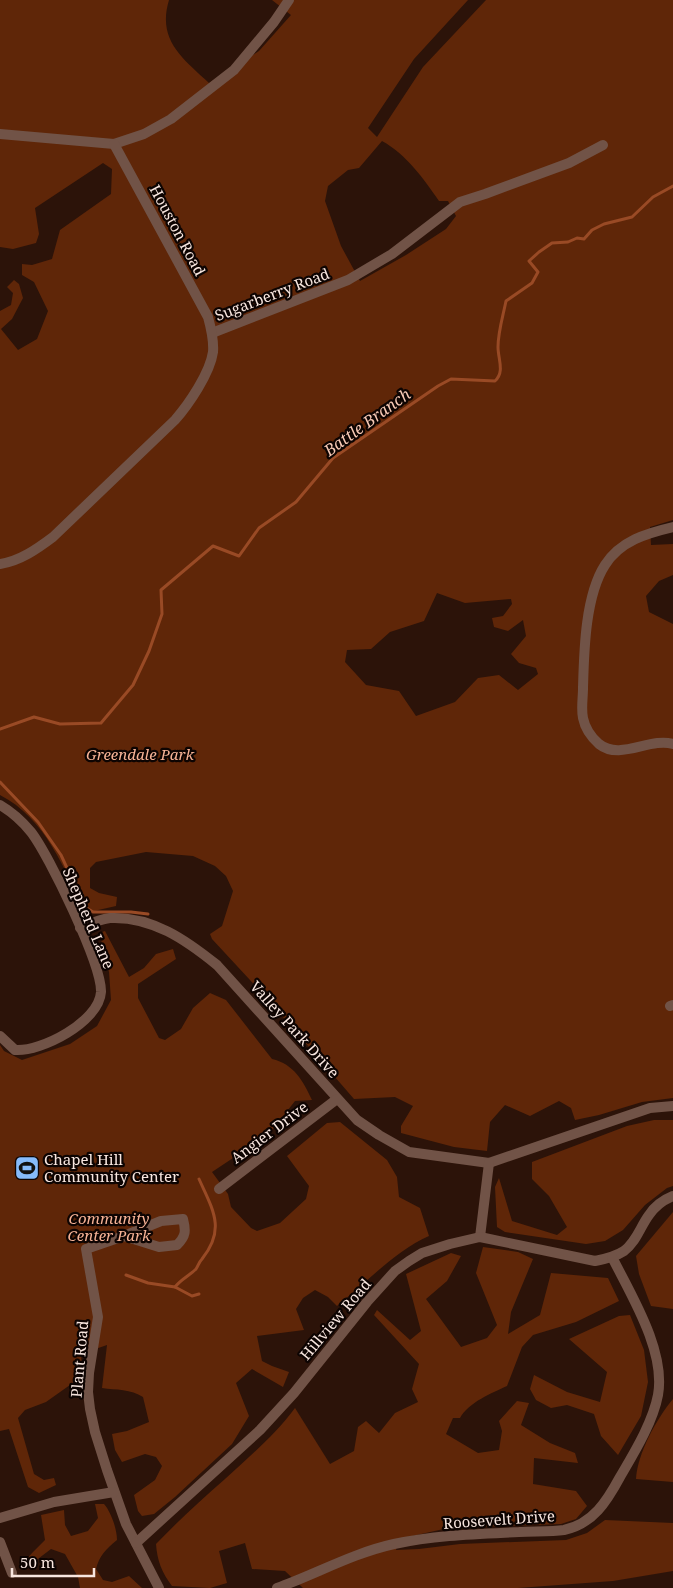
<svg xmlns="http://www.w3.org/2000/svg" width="673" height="1588" font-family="'Noto Serif',serif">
  <rect width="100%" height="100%" fill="#2c1309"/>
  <!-- green -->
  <g fill="#5f2608" fill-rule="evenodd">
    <path d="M0,0H169C157,40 182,58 209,83L259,51L291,15L272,0H468L414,59L368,128L377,137L423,67L486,0H673V520L650,527L651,545L673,544V575L659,581L646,596L649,612L673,624V1098L642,1102L599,1115L575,1120L571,1108L559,1101L530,1116L505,1105L490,1122L487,1151L454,1147L401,1133V1126L413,1106L395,1097L354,1099L263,994L212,939L210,934L222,926L233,891L226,876L215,866L193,856L146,852L96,862L90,868V888L99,893L117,897L116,906L85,913C65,869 45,818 0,795V311L11,305L13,293L7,287L14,280L19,284L23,298L12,319L1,329L18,350L37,339L48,311L34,282L22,275V264L32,265L52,259L60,230L111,194L112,169L103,163L35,208L39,234L36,243L13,249L0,247ZM382,141C406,154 424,179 439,201H448L456,216L446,229L406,255L360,281L341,246L325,201L328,186L348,170L359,168ZM437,593L465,603L511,599L512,604L503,616L492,618L494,627L508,631L523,620L526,636L511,654L519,663L536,668L538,674L518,690L499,675L478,678L455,702L416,716L399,691L366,685L345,662L347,650L371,649L390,632L424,621Z"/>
    <path d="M105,931L129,977L144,968L156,954L173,949L176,959L138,984V998L159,1038L165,1040L181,1029L193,1008L210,993L226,1000L272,1059C294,1064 303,1081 312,1100L295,1101L269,1134L212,1172L228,1194L231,1207L251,1228L257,1231L280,1223L306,1199L309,1186L287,1156L327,1123L340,1122L387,1160L397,1177L399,1197L420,1208L429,1236C395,1251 366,1283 337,1306L328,1297L315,1290L303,1298L296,1309L304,1330L257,1336L262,1361L272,1366L289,1372L283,1387L252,1369L236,1383L249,1416L232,1444L175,1497L154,1514L142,1516L138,1511L134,1495L155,1480L162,1466L156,1457L145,1454L122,1462L115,1450L112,1434L127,1431L149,1422L143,1397C131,1389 116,1390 102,1388L107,1345L81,1354L82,1370L77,1380L46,1402L25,1410L18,1418L34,1474L44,1480L54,1478L56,1485L39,1493L28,1487L9,1429L0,1431V1045L4,1051L22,1060L70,1044L97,1026L111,1000L109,972L101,950L102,932Z"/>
    <path d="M654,1120H673V1186L667,1188L645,1205L623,1230L605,1241L586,1244L505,1232L497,1227L495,1187L499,1178L512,1221L557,1235L567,1227L549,1196L532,1179V1162L627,1126Z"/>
    <path d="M673,1212V1309L651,1306L639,1274L636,1256Z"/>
    <path d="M483,1247L518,1252L533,1259L511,1312L508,1334L540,1315L551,1273L608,1278L619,1301L576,1322L533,1335L522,1347L507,1386C492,1393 469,1402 460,1418H453L446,1434L478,1453L499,1450L502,1431L499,1421L517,1401L529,1403L521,1425L550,1443L575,1453L578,1463L534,1458L533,1484L576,1491L587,1506L576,1519L561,1524L448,1528L399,1539L396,1550L419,1549L460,1544L566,1540L587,1533L605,1520L673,1523V1571L613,1581L518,1588H303L285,1571L252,1569L245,1543L219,1551L227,1583L210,1588L172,1586C162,1573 157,1560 156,1544C178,1521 201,1500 225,1479C250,1456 275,1435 295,1408L330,1464L354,1451L358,1427L366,1421L379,1433L395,1413L418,1402L412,1389L419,1364L374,1315L377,1310L410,1340L421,1331L406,1274L451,1253L461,1256L447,1281L426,1299L461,1347L487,1338L497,1325L476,1273Z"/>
    <path d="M630,1315L644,1350L648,1382L641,1416L618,1455L601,1436L594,1414L567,1405L551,1408L536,1400L530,1389L534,1375L567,1392L600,1402L607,1372L569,1339L619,1316Z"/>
    <path d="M673,1399V1482L636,1479C637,1454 657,1418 673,1399Z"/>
    <path d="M95,1504H104C111,1512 117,1529 117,1540C106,1549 99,1556 96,1569L103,1580L112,1582L129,1576L142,1588H80L78,1577L65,1554L51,1549L26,1568L22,1564L33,1552L45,1540L41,1515L64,1510L65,1525L71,1536L88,1531L98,1518Z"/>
  </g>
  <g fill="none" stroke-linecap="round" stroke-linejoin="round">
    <!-- stream -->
    <g stroke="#994a25" stroke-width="3">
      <path d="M0,729L34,717L60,724L101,723L133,685L149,651L162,614L161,590L213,546L239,556L259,528L296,502L333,458L438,386L451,379L495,381C505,372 498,359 498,347C498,332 503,316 506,301L532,283L538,272L529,261L539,252L552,243L568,242L577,238L584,239L592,230L604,224L632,217L653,197L673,186"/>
      <path d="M0,782L38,822L61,855L85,907L93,912H131L148,914"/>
      <path d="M126,1275L148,1283L175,1287C181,1279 189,1276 196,1269C198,1266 199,1262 202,1259C226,1229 213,1210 199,1179"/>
      <path d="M175,1287L192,1296L199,1294"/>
    </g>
    <!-- minor -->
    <g stroke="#715347" stroke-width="10">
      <path d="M0,134L114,144L144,134L171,119L234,70L274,22L289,0"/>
      <path d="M212,333L348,280L392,254L460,202L485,194L569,163L603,145"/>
      <path d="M673,527C647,533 620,541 605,565C585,596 584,652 583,688C583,698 581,709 583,718C585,728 591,737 599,744C620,761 650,737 673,744"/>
      <path d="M0,564C20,561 37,549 53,537L175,420C189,404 210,373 213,352C214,340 211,328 208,317L114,144"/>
      <path d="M0,805C12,812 22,821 31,832C49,855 102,965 101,992C99,1022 41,1052 15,1050L0,1036"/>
      <path d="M80,928C89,924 100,919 110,918C152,916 186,940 217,965L357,1120L379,1135L409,1152L489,1163L650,1108L673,1106"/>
      <path d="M670,1006L673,1005"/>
      <path d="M219,1189L337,1099"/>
      <path d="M124,1236L159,1247L177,1245C186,1236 186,1231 183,1219L161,1221L124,1236L86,1249L98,1317L89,1373L88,1392L90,1409L95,1432L107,1470L126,1524L159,1588"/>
      <path d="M480,1237L489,1163"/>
      <path d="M0,1518L54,1502L114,1492"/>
      <path d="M0,1542L12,1573"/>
      <path d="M136,1543L260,1430L294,1393L367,1302L395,1271L409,1261L422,1253L450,1244L480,1237L595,1261C605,1259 615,1257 624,1251C637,1241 640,1227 649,1215C655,1206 663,1200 673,1196"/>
      <path d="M277,1588C316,1574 353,1553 394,1544C435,1535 477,1534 519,1532C533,1531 550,1532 564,1530C593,1524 607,1501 620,1477C634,1453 653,1422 658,1395C666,1351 631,1295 612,1257"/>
    </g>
  </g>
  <!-- icons -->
  <defs>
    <symbol id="stadium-square" viewBox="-11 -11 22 22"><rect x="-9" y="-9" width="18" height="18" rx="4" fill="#86bbfb" stroke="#0d0402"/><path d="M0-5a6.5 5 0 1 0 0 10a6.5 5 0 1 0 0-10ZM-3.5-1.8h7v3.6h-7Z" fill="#111"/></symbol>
  </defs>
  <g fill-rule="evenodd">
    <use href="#stadium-square" x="13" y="1154" width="28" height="28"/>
  </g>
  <g text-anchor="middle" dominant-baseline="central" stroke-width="4.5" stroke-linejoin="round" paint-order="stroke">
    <!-- street labels -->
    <g font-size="15" fill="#f8e6df" stroke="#0d0402">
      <text transform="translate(178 230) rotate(62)">Houston Road</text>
      <text transform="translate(272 294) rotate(-21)">Sugarberry Road</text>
      <text transform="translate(89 918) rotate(67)">Shepherd Lane</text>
      <text transform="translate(295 1029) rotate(48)">Valley Park Drive</text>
      <text transform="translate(269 1132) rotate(-37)">Angier Drive</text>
      <text transform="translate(335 1319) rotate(-50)">Hillview Road</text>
      <text transform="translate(79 1359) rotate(-85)">Plant Road</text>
      <text transform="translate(499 1519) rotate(-4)">Roosevelt Drive</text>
    </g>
    <!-- park labels -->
    <g font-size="15" font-style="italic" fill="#f7b396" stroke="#0d0402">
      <text x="140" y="754">Greendale Park</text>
      <text x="109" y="1218">Community<tspan x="109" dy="17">Center Park</tspan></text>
    </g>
    <!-- poi labels -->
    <g font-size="15" fill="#f8e6df" stroke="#0d0402" text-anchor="start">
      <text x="44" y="1159">Chapel Hill<tspan x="44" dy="17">Community Center</tspan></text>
    </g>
    <!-- water labels -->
    <g font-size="16" font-style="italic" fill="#f7c9b5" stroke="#0d0402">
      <text transform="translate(367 422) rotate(-36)">Battle Branch</text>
    </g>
  </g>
  <!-- scale -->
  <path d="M12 1568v8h82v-8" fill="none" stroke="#f8e6df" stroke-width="2.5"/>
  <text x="20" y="1568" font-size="15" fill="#f8e6df" stroke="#0d0402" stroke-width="4" paint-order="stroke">50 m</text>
</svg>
